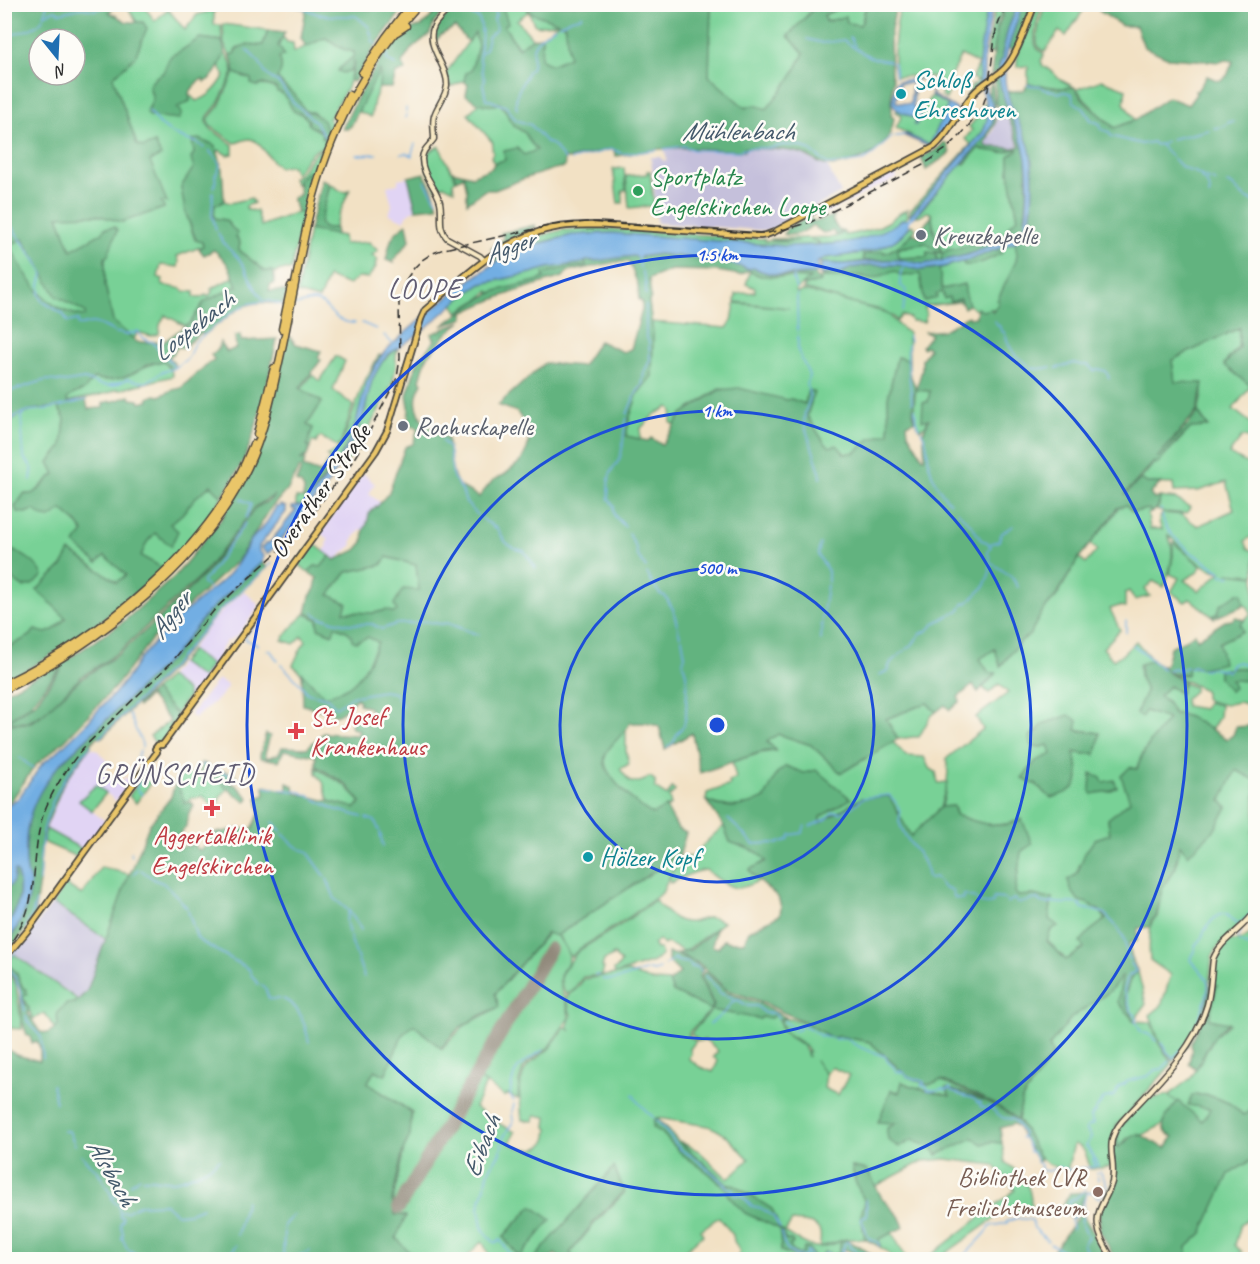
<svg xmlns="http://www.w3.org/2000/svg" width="1260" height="1264" font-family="Caveat,sans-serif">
  <rect width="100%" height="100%" fill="#fdfcf7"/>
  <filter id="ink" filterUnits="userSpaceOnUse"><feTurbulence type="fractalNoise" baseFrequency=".0167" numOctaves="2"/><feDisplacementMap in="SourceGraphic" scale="12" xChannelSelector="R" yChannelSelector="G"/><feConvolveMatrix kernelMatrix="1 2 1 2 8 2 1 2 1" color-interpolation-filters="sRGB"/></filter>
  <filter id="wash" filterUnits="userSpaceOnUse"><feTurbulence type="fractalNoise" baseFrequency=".008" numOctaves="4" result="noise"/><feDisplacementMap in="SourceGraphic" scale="24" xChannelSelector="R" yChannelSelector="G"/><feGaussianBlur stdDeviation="1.35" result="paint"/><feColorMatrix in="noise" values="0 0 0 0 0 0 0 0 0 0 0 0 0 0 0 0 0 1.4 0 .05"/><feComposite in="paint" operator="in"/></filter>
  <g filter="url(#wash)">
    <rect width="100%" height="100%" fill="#f2e1c4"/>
    <!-- built -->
    <g fill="#e1d4f4">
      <path d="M894,171L897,178L881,186L879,185L848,203L847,202L822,215L819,210Z"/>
      <path d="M408,177L416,209L406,215L405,221L389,214L392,205L387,186L398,184V179Z"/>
      <path d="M363,473L375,484L369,494L381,503L369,514L367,524L364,530L361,529L351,542L353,545L335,560L323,551L328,546L326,544L329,539L320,533Z"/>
      <path d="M244,591L257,603L259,607L237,636L227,641L220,651L218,663L192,699L187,695V691L169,677L210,624L223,610Z"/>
      <path d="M218,679L226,684L227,687L221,696L195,718L190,715Z"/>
      <path d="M91,748L97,750L110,765L105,770L120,785L125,777L132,783L116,801L96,785L80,802L105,821L88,844L82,849L46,829L63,786L75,766Z"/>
    </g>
    <!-- industrial -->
    <g fill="#c5c0db">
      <path d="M1001,110L1012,126L1019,146L1014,148L988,147L985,144L993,132L998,116L997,112Z"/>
      <path d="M686,148L698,150H725L743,151L744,148L775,149L801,153L814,161L827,166L841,193L772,230H759L657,223L651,157H660L664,161L667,160L664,149Z"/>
      <path d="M53,903L106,939L87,991L78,1000L14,954Z"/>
    </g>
    <!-- green -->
    <g fill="#78d196" stroke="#527e60" stroke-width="1.5" fill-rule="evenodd">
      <path d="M131,5H143L155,21L168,9L185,30L197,15L214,10V25H221L222,41L200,38L179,52L172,55L163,73L156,77L150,89C153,98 153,103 147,110L150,116H155L190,101L189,94L196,101C210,97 218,87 225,75L219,67L225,52L232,65L233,73L218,104L208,116L206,122L211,129L233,145V154L227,155L219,150L218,153L215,146L195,153V167L181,187L185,211L195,240L202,242L203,246L177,256L179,262L178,267L161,265L158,277L163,279L162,285L183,289V291L194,292V297L200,298L206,295L208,297L212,292L211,289L214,286L215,287L234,277L237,286L204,302L191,322L186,326L165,315L160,325L159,334L151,336L137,332L135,338L102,332L51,319L5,241L4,204L111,310L105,285V257L117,230L102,233L71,251L58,215H97L122,222L164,208L161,202L149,161L160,156L155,143L144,148L137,145L113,77L135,57L143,22H137L127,7Z"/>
      <path d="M502,5H526L528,12L517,20L533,39L519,48L504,26Z"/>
      <path d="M711,5H819L816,6L788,36L804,53L791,78L767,109L754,105L745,108L709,76Z"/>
      <path d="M844,5H866L861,25L847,23L846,16L826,23L824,15L844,6Z"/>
      <path d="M901,5H988L980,51L979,67V84L963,106H962L972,85L974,86L977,81L972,78L978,64L961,55L949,79L953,81V83L946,99L941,96L942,92L932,77L896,76C891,61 896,20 901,5Z"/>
      <path d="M996,5H1005L998,21L992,54L987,53Z"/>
      <path d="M1038,5H1043C1039,13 1031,39 1037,48C1038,50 1043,53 1044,54L1041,61L1043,66L1052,71L1059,79L1074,87L1061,88L1028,84V66L1017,67V55Z"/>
      <path d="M1046,5H1087L1066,36L1059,31L1045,52C1042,50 1039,49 1038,46C1034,38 1042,12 1046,5Z"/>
      <path d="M529,12L565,25L569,57L551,65L541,60L542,36L559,23L537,26L534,24Z"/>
      <path d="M223,24L268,30L263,45L247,44L230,56L224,44Z"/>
      <path d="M475,32L478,46L471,71L466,73L464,81L451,87L446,73Z"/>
      <path d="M283,37L287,42L293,43L294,52L322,38H326L354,52V56L339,69L343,73L352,70L347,88L329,119L332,125L329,133L319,117L312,112H308L304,109L295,95L286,88L277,78C287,66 276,60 278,47C278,47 282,38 283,37Z"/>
      <path d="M381,67L379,88L374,100L371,117L357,111Z"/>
      <path d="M234,73L251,79L257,86C270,83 283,91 289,102C292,107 289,106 294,110C302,116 307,113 310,126L321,132L323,138L326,140L324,146C303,155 308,162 295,174L292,166L278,167C269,160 260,140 250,139C244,139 240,142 235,143L209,125L208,119L219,106Z"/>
      <path d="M1102,80L1126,89L1124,103L1135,120L1115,128L1088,103L1077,89Z"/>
      <path d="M931,96L949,105L930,145L911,137V135L896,128L902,115L896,112L897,110H900L898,106L902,104L908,106L910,108L909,111L907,112L900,111L917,119L915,125L924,107Z"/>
      <path d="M985,101C989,113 989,122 982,133L914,211L910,215V211L971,144L965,139L972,130L969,127L978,116Z"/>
      <path d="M479,103L482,104L499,103L506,111L509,119L514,126L525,132L530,142L538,151L524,155L504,150L505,160L494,163L491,157L493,152L492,148L493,143L468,114Z"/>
      <path d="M439,146L456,180L453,182L454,190L444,185L436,189L427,169L425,154Z"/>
      <path d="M979,147L982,150L997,151L1001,153L1017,148L1018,150L1009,156V172L1018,218L1002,236L955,249H949L941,256V261L938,262L936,253L927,252V257L898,258L897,249L926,243L936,250V253H942L941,248L935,234L931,213L927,212L921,216H916L962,162L965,164Z"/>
      <path d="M322,149L315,170C303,174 302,173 297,184H295L293,178C307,171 306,157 322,149Z"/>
      <path d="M624,168L626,190L622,191L623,203H618L613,169Z"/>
      <path d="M647,171H650L655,214H652L651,206L629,208L626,176L647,174Z"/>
      <path d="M330,184L341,191L347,192L350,189L336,222L335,228H322L320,223Z"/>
      <path d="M251,198L254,203L246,206V208L248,210L257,211L261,226L297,212L303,213L291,270H281L274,273L272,271H264C257,262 245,258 239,249L240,243L229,224L225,220L214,218V206L215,204H219L224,201L230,203Z"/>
      <path d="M908,209L907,211L908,215L906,220C899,221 886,232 877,235C859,242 839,243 820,245L819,242L810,240L817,241L818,245L784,246L611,233C571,233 531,242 496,261L494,258L510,247L531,238L563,230L598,228L764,239L765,241L785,242L799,241L774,240L770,239L835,237L840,235L844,232L845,235C860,233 875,230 888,222C895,217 900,212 908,209Z"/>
      <path d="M912,225L916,229C907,239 897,249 884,253L883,251L863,255L864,261L845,264L820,263V260L825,258L880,248L896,240Z"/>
      <path d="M309,230L343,236L344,244L369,242L378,251L372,255L378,260L375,265L376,267L368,278L358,277L349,285L328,277L319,299L297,293Z"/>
      <path d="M1021,238L1017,263L1003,291L1001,307L978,312L969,305L967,301L925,306L926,315L924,322L911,321L910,318L902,315L897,321L894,317L882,310L863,306L803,289L806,285L821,282L820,279L822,277L833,278L861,276L866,278L895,271L901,276L920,274L945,267Z"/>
      <path d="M585,262L586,266L570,267L544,273L545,278C527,286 508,287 490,293L489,291L478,300L458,312L453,304L481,284L531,273L548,268Z"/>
      <path d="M750,272L761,276L811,278L796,290V292L798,293L802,291L818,294L887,313C894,319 899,329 908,332L909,360L897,357L888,398L889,433L870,439L856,452L845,454L837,446L830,447L824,442L807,416L811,403L808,390L805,404L791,399L787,400L722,389H719L682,414L675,425L671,423L672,410L669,407L655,414L641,428L640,439L626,436L629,419L638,393L652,376L653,333L651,322L727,328L732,321L735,303L789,308L735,302L736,294L755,292V288L746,284Z"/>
      <path d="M1239,328L1238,347L1224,364L1251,386L1233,409L1251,423L1255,420V439L1242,437L1229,454L1246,463L1255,464V534L1245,541L1248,548L1255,552V575L1227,573L1255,576V668H1236L1219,670V677L1230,691L1231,680L1255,681V706L1238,702L1225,705L1208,701L1205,698V692L1203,689L1173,675H1187L1188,667L1203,668C1209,660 1213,649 1220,643C1225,638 1236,635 1242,631L1240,625L1251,613L1248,607L1244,605L1243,601L1212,616L1190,599L1185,602L1171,592L1179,578L1170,574L1173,556V543H1174L1201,566L1198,572L1184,580L1199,591L1221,572C1198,568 1183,549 1167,534C1177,549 1170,571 1164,587L1153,581L1145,589L1150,596L1135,600L1129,591L1125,593V607L1119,606L1110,609L1120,630L1103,648L1113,660L1123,654L1136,641L1152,660L1139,665L1140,678L1146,691L1136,714L1145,711L1168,719C1158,731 1147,744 1140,759C1134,772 1133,787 1130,801L1108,819L1110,835L1095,839L1079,866L1077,874L1068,880L1087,903L1100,911L1106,919L1089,932L1084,948L1066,960L1047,940L1051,930L1049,919L1052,898H1044L1034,895L1017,896L1015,892L1018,870H1020L1018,869L1021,852L1022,820C1007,825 993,827 977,822C971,821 965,817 958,816L956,814L954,806L942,807L947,783L940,808L911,836L862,798L819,823L820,817L804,773H777C775,779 768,795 763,799C749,810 722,807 706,801L707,793L730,785L729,782L736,778L732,762L761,753L776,751L767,741L778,734L811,745L841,773L893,742L906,756L924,757L929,768L936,772L938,783L947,782L948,770L946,759L983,729L976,717L1008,693L999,684L989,693L983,688L996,673H989L980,659L995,649L1001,666L1021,641L1030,634L1042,612L1057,596L1078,559L1079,558L1086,563L1097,550L1090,544L1111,519L1118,508L1126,505L1133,512L1149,509L1150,512H1153L1148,514L1150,529H1162C1158,523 1158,519 1163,513L1160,511L1156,510L1159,506L1160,497L1176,499L1190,507L1187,513C1180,515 1170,510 1164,513L1182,515L1198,526L1234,510L1226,482L1198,491L1174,492L1173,484L1147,483L1141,479L1155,462L1157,464L1191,428L1208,426L1198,412L1202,395V383H1175L1172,360ZM1043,724L1100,733L1093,753L1084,754L1074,752L1076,762L1077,782L1044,793L1037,785L1052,754L1048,745L1031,735L1038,731Z"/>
      <path d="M398,348L396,355V368L391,387L359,447L343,467L341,465L359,428L366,407L365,406L372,380L382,362Z"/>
      <path d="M379,355L381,356C365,379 363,400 355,425C346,450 333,470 317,490C311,497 306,506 296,507V498H303L308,500L326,475L321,473L330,459L326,456C334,453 338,450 342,443L363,384Z"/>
      <path d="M336,356L345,361L333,390L353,405L341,443L338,447L321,437L318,439L316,443L312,441L310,448L306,446L313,428L307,425L322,402L301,389L312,375L320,381Z"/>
      <path d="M164,361L171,370L173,376L118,390V389L109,393L53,405L94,378C121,387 139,364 164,361Z"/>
      <path d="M916,390L930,391L928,402L923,403V419L928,420L925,426L920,429C911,418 914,403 916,390Z"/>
      <path d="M58,407L65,419L62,447L49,462L55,474C52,476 49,478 46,481C37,489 38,495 24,494L15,507L25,513L34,510L44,517L62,510L76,522L84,533L76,543L105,555L126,575L117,582L70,552L62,566L37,590L66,617L55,629L46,634L35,630L30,636L5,649V574L23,587L8,549L5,550V425L19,415L32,410Z"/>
      <path d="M211,485L222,497C206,523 185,546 164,569L140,556L147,542L155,533L171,545L170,524L182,514L195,498Z"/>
      <path d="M313,543L330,556L321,567L315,566L308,572L297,563Z"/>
      <path d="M386,557L416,565L419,590L397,611L394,613L386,610L374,613L344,612L329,595L347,572L381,565Z"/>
      <path d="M305,614L318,620V628L332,634L335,626L349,632L352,636L368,637L378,642C372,658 363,677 348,687C341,691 332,694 325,698L293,665L300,650L306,641L302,636L294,644L282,640L291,628Z"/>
      <path d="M191,650L211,665L202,678L181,663Z"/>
      <path d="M169,677L187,691V695L189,696L176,714L154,690Z"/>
      <path d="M1184,682L1186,684L1194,687V691L1185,699L1186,706L1203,709L1207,702L1220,705L1219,717L1212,729L1207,728L1191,718L1178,714L1175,715L1166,700L1159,696L1169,686L1180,693Z"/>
      <path d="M927,703L936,712L930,717L919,737H913L898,739L886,719Z"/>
      <path d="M170,721L173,727L163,740L156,744L150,736Z"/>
      <path d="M626,728V751L629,764L620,769L630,782C638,782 642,783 649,777H651L655,781V787L656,789L667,796L672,788L675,791L669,797L671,805L653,815C638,808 603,775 605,759C606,748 619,736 626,728Z"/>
      <path d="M316,768L345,785L360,802L356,808L329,801L323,782L316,773Z"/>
      <path d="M1236,770L1255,780V826L1252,832L1256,834L1255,903L1249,918L1217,948L1212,957L1208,996L1204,1011L1187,1046L1173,1061L1160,1044L1150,1015L1161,1006L1171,975L1150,960C1149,951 1149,944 1150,935C1151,927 1149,923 1157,917L1162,888L1176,867L1180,844L1188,854L1215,829L1227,807L1221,801Z"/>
      <path d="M200,773L222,781L224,786L228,788L218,800L220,802L211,805L203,797L191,798L185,804L176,781L181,775Z"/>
      <path d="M142,776L151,783L136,803L129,796Z"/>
      <path d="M96,785L106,793L92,811L79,801Z"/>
      <path d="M724,826L730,842L757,852L767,861L749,870L759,881C753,883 743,889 736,888C725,886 714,876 706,870C693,871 682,878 670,883L669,878L681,857H694C701,845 713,835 724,826Z"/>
      <path d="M46,829L82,849L77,857L43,842Z"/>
      <path d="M680,854L662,893L628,918L579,949L571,957L558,935Z"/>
      <path d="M101,867L129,874L106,939L53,903L65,884L82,895Z"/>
      <path d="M655,900C663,910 676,924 691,922C706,920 707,913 723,922L687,950L683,951L667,943L664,945L659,940L653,944L656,949H660L662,955L653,962L615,974L614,970L619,966L621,962L615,957L616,956L614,954L612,955L613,956L604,960L602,967L604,968L602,975L583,977L573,990L566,995L561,984V974L578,951L622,924Z"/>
      <path d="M1255,929V988L1251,990L1252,1005L1254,1018L1249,1027L1255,1030V1109L1243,1115L1231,1104L1208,1095L1212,1108L1202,1121L1168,1114L1164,1124L1142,1135H1133L1127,1138L1121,1146L1118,1147L1117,1137L1119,1129L1143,1099H1150L1167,1095L1176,1101L1170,1097V1094L1191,1078L1215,1036L1229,1024L1209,1019L1216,985L1212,982C1214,961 1213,956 1228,940C1241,943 1247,937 1255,929Z"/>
      <path d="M548,933L557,935C560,941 568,950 569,957C570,966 557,970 560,984C562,996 569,1006 569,1018L548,1048L527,1063L523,1069L519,1082L518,1099L507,1094L505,1097L479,1078L486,1084L475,1107L496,1122L515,1132L510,1143C519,1149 541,1154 546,1140C548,1136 547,1133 548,1129L546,1127L547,1117L535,1115L534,1121L522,1120L519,1088L524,1072L528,1065L549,1049L565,1027L571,1031L567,1027L571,1016L566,998L577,988L584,979L628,972L652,981L669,982L673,992L711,1010L689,1032V1036L696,1041L690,1049L691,1054L688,1058L700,1067L713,1072L718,1061L713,1057L718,1051L711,1044L705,1040L699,1041L691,1034L692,1032L712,1010L760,1019L762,1017L774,1015L780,1020C780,1042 803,1035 808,1057V1051L810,1052C801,1041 797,1040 785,1033L781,1022L782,1019C801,1017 816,1029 832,1038L839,1036L870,1042L907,1076L928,1085L940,1080L980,1098L1003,1110L960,1092L947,1088L950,1096L911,1086L902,1082L900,1092L891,1090L879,1122L897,1123L906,1144L912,1140L973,1138L982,1144L992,1142L1002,1143L1005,1162C1023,1175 1033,1186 1031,1210L1028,1209L1010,1212L998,1216L938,1259H926L1015,1190L994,1165L946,1159L923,1161L876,1186L867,1170L852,1167L855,1181L865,1202L861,1215L865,1239H846L820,1247C820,1243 821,1236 820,1232C816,1221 801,1222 792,1221L785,1232C809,1246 814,1253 841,1241L839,1253L831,1255L829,1252C824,1256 820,1260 814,1259L809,1248L803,1253L796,1254L791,1249L790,1246L793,1243L791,1240H785L783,1231L780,1229L781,1251L802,1259H736L740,1252L734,1241L733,1235L719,1217L701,1230L703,1235L684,1251L691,1259L586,1260L575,1258L574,1259H570L573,1256L570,1253L595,1223L625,1192L614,1168L534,1259H523L520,1257L550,1220L532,1206L503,1237L518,1256L513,1259H491L482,1241L465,1259H416L395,1238L406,1216L396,1215L393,1200L404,1149L410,1135L412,1112L367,1083L375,1070L385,1075L403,1034L414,1025L442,1049L464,1026L499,1007L495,994ZM815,1060L826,1074L831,1067L849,1075L838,1095L824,1088L826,1075ZM657,1118L708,1126C726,1132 736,1146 749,1159L728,1179L699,1151L679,1141L704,1163L728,1185L727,1190L710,1174L682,1154L661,1132L653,1127L654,1119Z"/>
      <path d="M14,954L78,1000L57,1013L58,1026L54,1028L45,1013L33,1019L23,997V988L16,972L7,964Z"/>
      <path d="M5,969L16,984L22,1029L5,1028Z"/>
      <path d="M1138,972L1146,1004L1134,1021L1151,1022L1159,1044L1172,1063L1171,1065L1116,1126L1111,1165L1108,1167L1090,1169C1087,1158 1086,1147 1074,1144L1067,1171C1059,1168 1050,1166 1044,1161C1033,1153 1028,1131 1018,1120L1022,1099L1053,1054L1049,1046L1072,1017L1109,992L1123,975L1121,988L1124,998L1131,977Z"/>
      <path d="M1255,1158V1214L1241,1224L1235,1245L1242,1252L1234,1259H1187V1247L1202,1233L1229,1174Z"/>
      <path d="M892,1233L907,1259H892L888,1252L880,1247L879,1239Z"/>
    </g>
    <!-- forest -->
    <g fill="#62b37f" stroke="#466f55" stroke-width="1.5" fill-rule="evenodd">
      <path d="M5,5H116L109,12L127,22H143L147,28L135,57L113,77L137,145L144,147L155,143L161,156L150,161L167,202H161L164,208L122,222L97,215L58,216L71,250L102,233L105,228L115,227L117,231L108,255L105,258V285L113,321L137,342H163L191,322L204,302L237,286C230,268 229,263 214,250L204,255L199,249L203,246L202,242L196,240L185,211L181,187L194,167L192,163L191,158L194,153L192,140L200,139L208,143H211C224,153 223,185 224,201L219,204H215L214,218L225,220L237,233L236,237L240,243L239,249C245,258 257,262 264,271H272L274,273V284L270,285L269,291H287L284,303C275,305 266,301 256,303C236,306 219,324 204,335L201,333L187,344L186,348L177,347L174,353L168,358L173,361L175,367L171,370L164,361C159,362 154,362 149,364C146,365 144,367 141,369C127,378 111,383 94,378L84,390L74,394L67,399L68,403L86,400L88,409L103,408V403L110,401L111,402L130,396L131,399L139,400L140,403L149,401L148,398L155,395L160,396L172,390L181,388L197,373H198L208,363L214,361V359L211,355L218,350L220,342L227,352L236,348L235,336L240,335L241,341L277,339C269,377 261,415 247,452C241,468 231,482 222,497L211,485L195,498L182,514L170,524L178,531L171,546L155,533L147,542L141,556L164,569C115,613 64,652 5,681V649L30,636L35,630L46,633L55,629L66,618L37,590L62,566L70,551L117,582L126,575L105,556L97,563L77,546L75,543L84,532L76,522L62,510L50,518L44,517L34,510L25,513L17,512L15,507L24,494C40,496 42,482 55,474L49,462L62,447L65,419L58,407L32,410L19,415L5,425ZM39,39H75V75H39ZM23,239L56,296L85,312V316C44,312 27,277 9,245Z"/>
      <path d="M288,5H360L363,8L372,10L379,5H406L374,48L354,82L350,81L353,69L354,60L352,70L343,73L338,71L339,69L354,56V52L343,49L326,38L322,39L306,47L301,38L306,9Z"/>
      <path d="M443,5H450L434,23L430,34L411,49L402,63L406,70L396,73L392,88H379L380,69L351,126L347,129H342L358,96L386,50L413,28L422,26Z"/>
      <path d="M455,5H502L508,23L504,26L518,48L532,39L542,36L541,60L551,65L569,57L565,25L529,12L528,5H711L709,76L745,108L754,105L767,109L791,78L804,53L788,36L816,6L819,5H844V6L824,15L826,22L846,16L847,23L860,25L863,20L866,5H896L890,36L891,74L893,79L891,104L892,109L891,116L894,118C891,145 873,157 848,163C841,165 832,167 825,165C816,163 809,155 800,153C783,148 762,149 744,148V151C725,150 706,149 687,148C666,146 637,153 616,156L613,149L568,159L564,158L565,167L554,169L523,179L495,190H485L467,203V191L464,176L457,180L452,171L472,176L492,168L494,163L505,160L504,151L517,148L524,155L537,150L530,142L525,133L514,126L509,119L506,111L500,103C488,109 476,103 466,95L468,85L464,81L466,73L471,71L478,46L475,33L468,42L455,27L441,35L434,43C430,27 447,16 455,5Z"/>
      <path d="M1006,5H1018L1008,29L1002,55L1003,58L999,62L998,71L991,76L997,30Z"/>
      <path d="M1022,5H1034L1014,52L1008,47Z"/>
      <path d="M1100,5H1255L1256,149L1252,156L1256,158L1255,381L1251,386L1224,365L1239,348V328L1172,360L1175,382L1203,383L1197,411L1157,458L1187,426L1198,412L1208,427L1191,428L1174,444L1157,464L1154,462L1124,495L1141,479L1147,483H1161L1150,494L1154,499L1160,497C1159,505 1158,510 1150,512L1149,509L1133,512L1126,505L1117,508L1110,519L1078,559L1056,596L1042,612L1030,634L1021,641L1000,666L995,649L980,659L989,673H996L978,692L973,685L958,697L960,701L950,710L945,705L936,712L927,703L886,719L898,739L841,773L811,745L778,734L767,742L776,750L761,752L700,773L692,733L665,749L659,726L645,723H630C625,735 609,743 605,756C600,773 638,808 653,814L666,807L678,829L686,833L680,854L556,936L547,933L495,994L499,1007L481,1015L459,1028L441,1048L414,1025L403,1034L385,1075L375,1070L367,1083L411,1112L410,1135L403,1150L392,1200L395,1215L406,1216L396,1238L416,1259L5,1260V1052L9,1050L16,1055L40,1061V1048L37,1041L32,1043L30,1037L27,1035L22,1021L20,990L19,985L5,966L7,964L16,972L23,988L26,989L27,994L23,997L24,1003L29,1007L28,1014L40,1032L48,1033L58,1026L57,1013L66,1004L75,1003L87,991L129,874L132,870L149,825L171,797L176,781L185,803L191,802L194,806L189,813L186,827L174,841L177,848L195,844L196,848L200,850L207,844V840L210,834L239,829H252L260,812L257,798L265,795L264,786L287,791V783L294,786L295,793L356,808L361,802L346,784L316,766V756L284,750L279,761L261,758L260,756L265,736L266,734L270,736L265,753L267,758L279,754L282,747L307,748L323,733L358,735L359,730L351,728V721L356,716L368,720L370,716V708L359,704L360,702L357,698L343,712L338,715L303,705L302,673L325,697C332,694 341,691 348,687C363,677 371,658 378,642L368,637L356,642L352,640C352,631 342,629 335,626L333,634L318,628V619L306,613L310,596L315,589L317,578L308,572L315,566L321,567L330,556L335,560L356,550L363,542L364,530L367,524L369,514L376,506L377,507L389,492L405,447L413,444L418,428L408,425L409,406L407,395L415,369L420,358L435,340L431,334L461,322L447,333L426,359L420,380L422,383C412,400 417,410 425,426L435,429L438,435L447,437L453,474L458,485L479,497L493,480L504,475L521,461L527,449L531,433L517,412L498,405L545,363L582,366L599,341L623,352L631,349L642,310V301L639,300L638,285L629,262H616L578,270C571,269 567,271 563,277C528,287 495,297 463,313L464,318L442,326C458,314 485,293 503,289C517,285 531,284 544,278L543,273L570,267L586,266L585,262L588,260L594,261L633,256L638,257L659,254L726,262L748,269L755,268C771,277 797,275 815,274L816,278L820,279L821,282L801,286L810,278L761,276L749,271L740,275L717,271L671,270L649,279L651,297L649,302L653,333L652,376L638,393L629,419L626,436L648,441L651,438L662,445L682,414L719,390L739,388L787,400L791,399L805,404L808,390L814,392L807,416L824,442L830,447L837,445L845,454L856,452L870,439L889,433L888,398L897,357L909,360V372L915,386L913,412L914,421L907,424L908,433L923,458H925L923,432L929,420H922L923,402H928L930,391L916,390L922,370V359L929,349L926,346L923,348L922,346L931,335L925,332L944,330L968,316L969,318L976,317L977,308L982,311L991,309L993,312L999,302L997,301L1016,261L1017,254L1015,242C1019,239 1023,237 1026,233C1035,216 1034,163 1028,144C1025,134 1019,124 1014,115C1011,107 1009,100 1007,92L1024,90L1028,84L1061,88L1074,87L1087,104L1114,128L1135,120L1168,97L1188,105L1196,94L1195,91H1197L1207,76L1219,81L1227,76L1233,61L1225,60L1220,62L1169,58L1144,47L1136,26H1122L1099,11ZM387,557L416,565L419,590L403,589L394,604L397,611L394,613L386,610L374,613L344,612L347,603L329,595L347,572L381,565Z"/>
      <path d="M268,30L285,32L278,46L282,51L284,56L279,57C283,66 282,71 277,78L286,88L295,95L304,109L308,112H312C315,115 318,116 321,119C326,123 326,128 329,133L326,140L323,138L320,130L310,126L308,123L309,121L302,114L295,112L292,109L287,99L281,93L277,92L276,88L264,84L257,86L251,84V79L234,73V65L230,56L236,53L235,51C242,43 253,45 263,45Z"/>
      <path d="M200,38L222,41L225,52C221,63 216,76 205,82L203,79L198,81L189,93L190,101L176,108L181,111V115L179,119L150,116L147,114L153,98L150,89V84L156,77L163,73L169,59L172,55L179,52Z"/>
      <path d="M999,76L1006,104L1021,140L1026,158L1027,196L1024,229C998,245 971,256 941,261C941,252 946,249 955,249L1002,236C1008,230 1010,223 1018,218L1009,172V156L1018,150L1017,149C1012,149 1006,153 1001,152C996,152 983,150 979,148L964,164L962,162L986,136L991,100L988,93L992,81L995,109V123L985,144L988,147L1014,148L1020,146L1007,115L996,104L995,79Z"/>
      <path d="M944,142L947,144L950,153L926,170L921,157C930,152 938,151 944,142Z"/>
      <path d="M315,170L303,213L297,212L292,198L300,194C295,177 299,175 315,170Z"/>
      <path d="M424,173L434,193L438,207L416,209L408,177Z"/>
      <path d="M322,179L330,184L320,223L323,228H335L336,235L309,230Z"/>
      <path d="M835,215L832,220L839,231L842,230L843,231L839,234L835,235L833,231L823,233L812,225C806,232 793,237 784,234L787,228L809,217L815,222Z"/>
      <path d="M932,216L933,229L941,252H937L926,243L903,247L897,249L898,258L927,257V252L936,253L938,262L923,264L887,260L864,261L863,255L883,251L884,253C896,250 904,241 913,233L921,237L923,235L919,231Z"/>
      <path d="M407,224L410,240L393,261L394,263L386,260C391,240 389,236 407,224Z"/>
      <path d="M535,225L536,227L530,229V233L514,239L493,251L491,249L504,239L501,233Z"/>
      <path d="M996,249L1002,253C991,258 977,267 964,265L963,262Z"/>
      <path d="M869,265H898L921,270L939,268L942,289L965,284V291L969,305L964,308L960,299L951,302L949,297L944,299L942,292L936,294L937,298L924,301L920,274L901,276L895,271L872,279L861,276L833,278L821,276V274L841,273L851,268Z"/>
      <path d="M287,334L296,344L321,351L318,357L321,360L300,388L322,402L307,425L313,428L307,445L310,448L307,456L304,457L300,460L306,457L303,467L326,475L308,500L303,498L304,489L301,484L296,482L301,469L299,468L287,491L284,493L271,508L237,561L151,640L116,686L65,740L35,766L13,798L5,805V726L8,724L29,723L38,718L81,679L119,654L156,621L206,573L255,508L269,501L275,495L256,506L203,574L121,650L103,663L82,676L43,714L28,722L9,723L10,720L35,703L61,669L60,668L31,704L5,722V692L62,663L123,622L175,576L222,518L254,463L265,432Z"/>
      <path d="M8,549C21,553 38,562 43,576L32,585L23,587L5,574V550Z"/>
      <path d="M262,562L267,568L219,611L172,669L102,737L99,738L97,737L90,744L91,746L64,782L42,836L39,882L35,909L36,915L5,957C4,941 8,945 15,932C19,924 27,903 29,893C32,884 27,876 26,866C25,838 28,805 45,782C50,776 55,770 60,764L174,655L207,613Z"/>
      <path d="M1238,593H1242L1244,605L1214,618L1212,616L1218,614L1220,605Z"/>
      <path d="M1236,617L1244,620L1240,624L1243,631C1235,636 1227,638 1219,643L1223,663L1203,668L1189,667L1187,674H1173L1161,666L1166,665L1170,647L1185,640L1195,633L1197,639L1225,621L1232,620Z"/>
      <path d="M1152,660L1172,675L1184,682L1180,693L1169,686L1159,696L1168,704L1174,715L1178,713L1191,718L1227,739L1233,735L1236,727L1249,726L1254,714H1255V780L1236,770L1221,801L1227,807L1215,829L1188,855L1180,845L1176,861V867L1162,888L1156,917L1151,921L1150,927L1138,928L1137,941L1129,943C1130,953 1133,963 1138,972L1131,977L1124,998L1134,1021L1118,1002L1122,976L1109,992L1072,1017L1049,1046L1053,1054L1022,1099L1018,1120C995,1102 968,1090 941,1080L928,1085L907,1076L870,1042L839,1036L832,1038L807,1024L806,1022L782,1012L763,1002L727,990L700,964L677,953L690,950L716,929L712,946L718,948L724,940L730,942H744L749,931L780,915L781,907L778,897L759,881L749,870L766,861L757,852L730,842L724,826L706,801L717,805L732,807L751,804L765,798L777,773L786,766L804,773L816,770L851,799L820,817V823L862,798L889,796L911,836L941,807L953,806L956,814L958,816C981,823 998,831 1022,819L1032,844L1021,852L1015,892L1018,896L1034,895L1044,898H1052L1049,919L1058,926L1051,930L1047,941L1066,960L1084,948L1080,942L1089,932L1106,919L1100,911L1087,903L1079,901L1071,890L1068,880L1077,874L1085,853L1095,839L1110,834L1108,819L1130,801L1121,776L1130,767L1137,769C1143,750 1155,735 1168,719L1145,711L1142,717L1136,714L1146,691L1141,678L1140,664Z"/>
      <path d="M1236,668H1255V681L1231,680L1234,688L1230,691L1219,678V670Z"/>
      <path d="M154,690L180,718L173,727L169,724L170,721L149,696L138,707L137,705Z"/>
      <path d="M1069,715L1078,721L1076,730L1100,733L1099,742L1095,755L1093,753L1084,754L1074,752C1076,761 1082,779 1074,787C1069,793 1058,796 1051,798L1037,785L1029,782L1022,778L1036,761L1052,754L1048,745L1042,747H1033L1029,740L1031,735L1038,731L1043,724Z"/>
      <path d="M201,763L206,764L209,768L227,772L236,776L231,784L236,785L249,798L246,802L224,786L222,781L200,773Z"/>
      <path d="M1091,773L1101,778L1103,782L1114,780L1117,787L1110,791L1092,794L1090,788Z"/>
      <path d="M4,861L7,863L6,882L14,878V871H16C25,894 15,911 5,932Z"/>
      <path d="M668,953C680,955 693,960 703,969L700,974V978L713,1005L711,1010L673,992L669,982L680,973L668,961Z"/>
      <path d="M704,972H706L728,993L759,1003L787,1018H782L780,1020L774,1015L771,1018L762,1017L760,1019L712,1010L714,1005L702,979V975Z"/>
      <path d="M1212,982L1217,985L1209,1019L1228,1023C1209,1038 1208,1050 1196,1069L1189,1063L1192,1048L1191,1044L1206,1011Z"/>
      <path d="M902,1082L911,1086L950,1096L946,1088C970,1095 1007,1106 1022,1126C1030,1136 1033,1149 1041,1160L1038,1162L1018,1128L1014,1124L1000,1128L1002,1143L992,1142L982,1144L973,1138L937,1155L932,1148L912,1140L899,1147C889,1141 886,1140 887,1128L896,1123L878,1122L891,1090L899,1093Z"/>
      <path d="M1192,1095H1208L1231,1104L1243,1115L1255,1109V1158L1229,1174L1202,1233L1187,1247V1259H1115L1100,1231L1099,1212L1113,1184L1112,1149L1113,1137L1118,1127L1137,1105C1127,1120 1115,1127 1118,1147C1126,1144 1129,1136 1138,1134L1139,1136L1142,1135L1153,1142L1166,1148L1173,1137C1153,1128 1169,1112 1178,1101L1202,1121L1211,1109L1188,1105Z"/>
      <path d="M657,1118L679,1142L704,1163L727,1185L733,1184L772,1209L780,1229L783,1231L785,1240H791L793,1242L790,1246C793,1254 796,1254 803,1253L804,1248H809L814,1259H820L824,1252H829L831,1255L839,1253L841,1241L846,1240L861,1247L877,1259H857L855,1254L845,1249L843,1250L844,1253L839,1259L835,1260L802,1259L781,1251L780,1229L745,1213L728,1196L727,1190L710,1174L682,1154L661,1132L654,1128V1120Z"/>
      <path d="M614,1167L624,1191L594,1222L570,1253L573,1256L570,1259H560L555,1254L550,1259H534Z"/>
      <path d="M852,1167L867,1170L882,1198L899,1216L904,1227L879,1239L880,1247L865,1239L861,1215L865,1202L855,1181Z"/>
      <path d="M1087,1192L1072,1220L1062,1207L1070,1193Z"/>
      <path d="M532,1206L551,1220L520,1257L503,1237Z"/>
      <path d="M1081,1212L1101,1245L1103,1259L1047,1260Z"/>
    </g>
    <!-- water -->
    <g fill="#72aee3" stroke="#4e6c87" stroke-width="1.5">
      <path d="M988,5H993L984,53V81L986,92L991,100L994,111L992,124L986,136L913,218L910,215L914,211L982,133C996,109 978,95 979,70C979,48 984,26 988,5Z"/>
      <path d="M1018,5H1022C1015,30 1003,53 1005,80C1007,104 1021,124 1029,146C1034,163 1035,217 1025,233C1023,237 1019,239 1015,242L972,259L943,267L921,270L898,265H869L851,268L841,273L820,274L821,263L845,264L887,260H900L923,264L941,261L968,255L1007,240L1024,229C1028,209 1029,180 1026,159C1025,152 1023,144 1020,137C1013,119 989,73 1003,58L1002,55L1008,29Z"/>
      <path d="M926,78L934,96L957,109C952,122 941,139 929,147L903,135L906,134L930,145L948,105L931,96L932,94L925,79L915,80L914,93L911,92L912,83H900L899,90H897L899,92V95H897L896,102L910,104L911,94H914L913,107L923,110L916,125H914L917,119L897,110L892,103L896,83L898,81Z"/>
      <path d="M903,219L906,220L909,223V227C890,253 855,254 825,258L819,261L817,263L818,264V268L817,269H818V273L814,274C795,274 771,278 755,268L745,269V268C739,265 732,266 726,262L659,254L638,257L633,256L594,261L589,260L582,263L548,268L531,273L481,284L463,296L420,333L389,354L382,362L372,380L363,417L342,462L328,484L297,520L275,547L267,554L261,548L267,543L270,542L296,510L292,509V507L304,505L328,476L344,452L356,422L366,384L379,359L387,349L431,310L474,277L509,254L527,247L572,235L611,233L784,246C827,245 867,246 903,219Z"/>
      <path d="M280,505L286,507V512L259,546V551L264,556L262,562L207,613L174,655L60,764C41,787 27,810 26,842C26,851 25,861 27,870C27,874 30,879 30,883C31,906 18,928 5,945C5,941 4,935 5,931C6,926 10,922 12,918C20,904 22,886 16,871H14V878L12,884L10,886H7C6,881 7,877 5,872L7,870V863L4,861L5,808L13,801L18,799L42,764L57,752L88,722L98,710L115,693L130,674L140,658L152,645L174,621L224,579L237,564L251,540L267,522L276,507H279Z"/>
    </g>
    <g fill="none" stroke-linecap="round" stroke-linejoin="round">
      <!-- stream -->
      <g stroke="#72aee3" stroke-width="1.5">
        <path d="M466,4V7"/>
        <path d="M298,5L299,7C306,8 311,12 318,14C330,17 344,16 356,16L369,27L373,42L376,44"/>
        <path d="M468,10L469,13C472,15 476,16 478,18C484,25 481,50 479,58C482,63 481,66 482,71C483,74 484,77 485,80L483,84L486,99C493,100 498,105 506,106L516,120L531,125L546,142L550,144H552L565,160"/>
        <path d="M46,14L55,10L60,13L81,8L96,10L104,7"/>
        <path d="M560,25L570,19L580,17L582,15"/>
        <path d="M850,37L855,46"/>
        <path d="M4,39C24,26 44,35 47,4"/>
        <path d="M807,39L823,43L844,40C853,48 874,62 887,60L890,62"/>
        <path d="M247,50L260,63L265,73L272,79L278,82L294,103L316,122L325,137"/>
        <path d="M387,52V60L395,65"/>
        <path d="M481,53L485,50L488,37L495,31L496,29L494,18L496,15L494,8L498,4"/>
        <path d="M892,63H894L896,77"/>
        <path d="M1027,85L1040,86L1045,90L1055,91L1058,93C1063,91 1067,92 1072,94L1073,101L1084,109L1091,120L1100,124L1101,129L1109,132L1111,136L1141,144L1153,142L1156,145L1159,144L1183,168L1188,169L1189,171H1194C1198,176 1205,176 1209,180L1211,179L1216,182"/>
        <path d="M965,101L980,83"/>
        <path d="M517,109C513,94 523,84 528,71L531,69C534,62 532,56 533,49C534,40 547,32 555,27"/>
        <path d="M149,111C158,125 172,135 187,140C197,143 196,141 204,148"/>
        <path d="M406,112V108"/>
        <path d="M405,118L406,115"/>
        <path d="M1214,128L1223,127L1229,122H1234"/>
        <path d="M1171,139L1209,130"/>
        <path d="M1161,145L1166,141"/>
        <path d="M664,149L684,146L694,150L738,151L749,148H771L783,145L799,146L808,149L829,165L862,161L869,158L892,137L904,135"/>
        <path d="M209,150C212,156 218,158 220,166L215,176L216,182L214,187"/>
        <path d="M401,154L406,153L412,156V153L415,144"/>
        <path d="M356,155L377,154"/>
        <path d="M571,160L612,149L623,154L657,150"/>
        <path d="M1201,176L1202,179L1206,182L1210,190L1209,196"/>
        <path d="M425,181L437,201"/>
        <path d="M1227,183L1232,185L1245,198L1256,202"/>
        <path d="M213,192L212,215L216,230"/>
        <path d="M4,216L36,261L43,274L40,285V292L39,293L42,301L63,314L68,322L78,320V325C84,326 86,323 92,323C97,323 111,329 115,333H120L126,335L132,332L134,334L137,331L139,332L140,336L151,342"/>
        <path d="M218,233C221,239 224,245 229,249C232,252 236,255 239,259C249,271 252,288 263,299"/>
        <path d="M638,255L640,268"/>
        <path d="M642,271C646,279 646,286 646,295"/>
        <path d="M794,276L793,279L796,289"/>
        <path d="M900,277L901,271L904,268L903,266"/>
        <path d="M900,279V285L906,290L903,311"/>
        <path d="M797,294L798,351L809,375L807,385L810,399L805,412L804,423L810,442"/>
        <path d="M294,305C302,305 307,301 313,301C330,301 329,323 355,323"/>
        <path d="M994,321L1000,327L1001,331L1004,332C1006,336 1007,339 1008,343C1009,346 1014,353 1016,357C1025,360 1023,362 1029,366C1036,371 1044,368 1051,367"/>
        <path d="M362,323L376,329"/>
        <path d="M384,335L394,345"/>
        <path d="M908,335L910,341"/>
        <path d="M152,341L160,352L166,356L174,367"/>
        <path d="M908,344V363L912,403"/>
        <path d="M1056,368L1062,367L1074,363L1081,365H1088L1094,371L1097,369L1106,371L1109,378"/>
        <path d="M110,385L120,382"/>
        <path d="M4,393L46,380L66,382L84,379L101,385L112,386L128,379L142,382H147L162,372L175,368L188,358L194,343L234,311L248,304L259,302L269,301L284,305"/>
        <path d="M915,409L916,421L919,428"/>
        <path d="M24,413L21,417L24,458C36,472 32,464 31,481"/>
        <path d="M627,414C632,404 634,392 642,386L644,372L650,360L649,342L646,336V305"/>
        <path d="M4,424L18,415L28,411L48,409L86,400"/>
        <path d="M921,431C928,441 927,453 929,464C932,478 940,492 950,503"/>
        <path d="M442,441L449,448L453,477L462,490L466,503L479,516"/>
        <path d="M811,444L821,475L820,478"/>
        <path d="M241,499L251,504L246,518"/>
        <path d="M1161,509V511"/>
        <path d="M1162,515C1164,529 1175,539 1186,547V549L1221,572"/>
        <path d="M482,518C486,523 494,525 498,530C503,538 505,544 514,548"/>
        <path d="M625,527C622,522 617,519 615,516C613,513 614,508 614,505L609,500C608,488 607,478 613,468C615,466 618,462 619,460C625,447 622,431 627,418"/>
        <path d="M629,533C631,539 634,543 636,548C639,557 634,551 640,559C642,562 644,565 646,568"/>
        <path d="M820,544L818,555L828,571V582"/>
        <path d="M990,544L999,541C1000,531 1006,531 1013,526"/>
        <path d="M516,549L524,551L536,568"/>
        <path d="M990,562L1011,576L1018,587"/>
        <path d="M647,573L652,583L660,594L665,596L673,609L680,636"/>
        <path d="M1221,575L1231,576"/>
        <path d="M211,591L207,586L203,584V581L208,576L245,523"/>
        <path d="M313,612L321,618L327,619"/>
        <path d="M329,620L348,624H372L382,629L396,624L415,623L424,621L441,624L447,623L479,635"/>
        <path d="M822,620L827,585"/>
        <path d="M1126,633V621"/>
        <path d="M821,640L822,623"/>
        <path d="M258,645L245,639V637L277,592L283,589L285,581"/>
        <path d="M1133,645C1144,652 1153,662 1164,670"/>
        <path d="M906,649L912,645L920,634L928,630L935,623L949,615L960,610L963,604L968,602L984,587L990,572V558L987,553L988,549L991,547L987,542L981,540L972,526L957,511"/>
        <path d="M267,650H270L278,661"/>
        <path d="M281,664L303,687L307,693L327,698L336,707L351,697L360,695L384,691L395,693L402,706"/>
        <path d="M1168,670L1174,668L1179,670L1187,667L1190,668L1194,666C1197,669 1205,670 1209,668L1222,670L1224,669L1227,672L1232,664L1238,662L1245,664H1250L1251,660L1256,658"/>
        <path d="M879,675L887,671L891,662L904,651"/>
        <path d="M129,714L142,744V747"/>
        <path d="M99,738L171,668L219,611L272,563"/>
        <path d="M667,747L673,743L677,734L684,725L686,716L687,688L686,674L683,662L685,656L682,639"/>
        <path d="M140,751L137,757L143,767"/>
        <path d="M20,758L33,768"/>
        <path d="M201,764L210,769L234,776"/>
        <path d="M265,787L301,792L334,809L362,817"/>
        <path d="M142,795L136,787L149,768"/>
        <path d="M366,818L375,821L379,830"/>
        <path d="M728,819L743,833L753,844L773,843L777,844L781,842L788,840L790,835L802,833L805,826"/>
        <path d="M273,822L281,831"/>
        <path d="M810,826L827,819L832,813L836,812L840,813L852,807L863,798L889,795C895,800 900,807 900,815C900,824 897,816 900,824C906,845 925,853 928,878L930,879L935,877C939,880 941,885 945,889H949L952,891L955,898L963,899V895H967L970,897H974L979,903L988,904L993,903V899L994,898L1005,899L1007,902H1009L1013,899L1015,900L1017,903C1023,904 1031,899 1038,899L1040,902L1049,904L1053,902C1061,905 1071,902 1080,904L1082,908L1104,913L1118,928L1124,938L1127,954L1131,960"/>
        <path d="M380,832L383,846"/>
        <path d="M283,834C291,841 296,850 307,851L325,876"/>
        <path d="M131,856V852"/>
        <path d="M141,870L155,880L163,883L177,896L187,908"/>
        <path d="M133,874L138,869"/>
        <path d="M327,879L335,899L349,911L346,921L349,934"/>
        <path d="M39,882C40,868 40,854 42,840C47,804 66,771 91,745"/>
        <path d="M188,911L197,938L200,941L249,969L252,976L258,984"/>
        <path d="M349,911C352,917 359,923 361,930"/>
        <path d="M25,929L33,912L36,901"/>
        <path d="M350,937L364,977"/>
        <path d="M1237,939L1241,932V930"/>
        <path d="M1239,942L1256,949"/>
        <path d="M1131,963L1136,971L1128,976L1124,991L1132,1012L1137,1018L1135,1020L1139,1027L1140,1031L1150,1035L1156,1041"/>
        <path d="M665,965L675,958L677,961L689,963L692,967H697L701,971"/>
        <path d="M648,970L654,971L660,969"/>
        <path d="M595,975H598"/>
        <path d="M705,976C712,980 711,985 718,989L719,993C724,994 727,997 732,997L734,1001L738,1000L748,1006H757L764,1013H774L778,1018"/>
        <path d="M602,979C622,982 628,974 646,971"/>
        <path d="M261,985L265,988L269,999H280"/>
        <path d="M283,999C301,1006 305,1025 309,1042"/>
        <path d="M25,1011L20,991L16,979L5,963L15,952L31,932"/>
        <path d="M26,1015L27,1021L41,1037L43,1058"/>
        <path d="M784,1021L795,1031L800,1029L799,1027L800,1026C809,1026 813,1031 820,1036L822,1035C830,1037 836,1041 846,1038C854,1046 873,1053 885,1056L888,1062L894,1067L895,1070L898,1072L900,1070L901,1073L903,1072L907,1076L924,1082V1084L921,1085L927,1087L928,1090H937L943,1089L946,1090L950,1088L952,1091C957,1092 959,1095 964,1096C970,1098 973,1096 978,1103L981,1102L980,1106L985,1108L989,1107L1003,1118L1012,1119L1015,1121L1023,1134L1021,1138H1024L1026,1141L1030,1152H1033L1037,1162L1041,1165L1040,1170L1048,1171L1056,1169"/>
        <path d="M710,1024L726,1011L728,1007L734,1000"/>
        <path d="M1161,1043L1168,1053L1173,1057"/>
        <path d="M1172,1059C1176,1055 1181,1050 1185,1045C1193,1035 1210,995 1208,983C1206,975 1196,966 1191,960L1196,944L1201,940C1203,932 1216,909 1227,915C1232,918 1232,922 1238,924L1248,917L1256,904"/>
        <path d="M52,1085L56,1103"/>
        <path d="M633,1094C637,1104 646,1110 654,1118"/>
        <path d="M514,1101L510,1096C513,1065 519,1066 543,1050"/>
        <path d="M655,1120L660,1124L680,1149L693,1157L714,1174L728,1188L733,1189L734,1195H741L752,1206L761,1208L773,1216L780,1228"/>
        <path d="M63,1131H69L75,1145"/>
        <path d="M81,1154L89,1164L97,1170L111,1194L113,1201L119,1206L120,1216L123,1217V1220L120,1224L123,1233L122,1238L128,1250L132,1251L141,1260"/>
        <path d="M1059,1167L1068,1170L1093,1167L1095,1166L1093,1159"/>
        <path d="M1098,1167L1096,1160L1086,1146L1091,1137L1086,1129L1087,1127L1093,1124L1091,1117L1092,1115L1104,1098L1115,1096L1119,1086L1124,1084L1128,1081L1148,1076L1155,1070L1162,1069L1170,1061"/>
        <path d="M1097,1172L1098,1180"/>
        <path d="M143,1179C153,1178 162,1181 172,1181C185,1180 211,1168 220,1159"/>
        <path d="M130,1184L140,1177"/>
        <path d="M113,1197L123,1194L125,1192"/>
        <path d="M866,1199L867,1216H864L861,1219L866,1230L865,1232L871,1240L878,1242L879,1246"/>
        <path d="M134,1208L139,1205L165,1204L177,1214L190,1213L202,1208"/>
        <path d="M121,1212H127L131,1209"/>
        <path d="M1071,1217V1208L1069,1202L1076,1198L1086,1189"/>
        <path d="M284,1229V1225L294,1214"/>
        <path d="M1072,1229L1071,1217H1074L1079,1207H1081"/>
        <path d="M781,1232C783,1244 786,1250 796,1256L799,1255L804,1257L806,1256L807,1251L809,1252L811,1260"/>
        <path d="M237,1235L246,1201"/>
        <path d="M487,1235L482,1227L479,1209L480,1201L483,1194L489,1170L501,1151L503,1138L513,1122L512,1112L514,1104"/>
        <path d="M488,1236L494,1242L497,1243L500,1240L511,1255V1258L513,1260"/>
        <path d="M1050,1244C1061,1249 1074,1259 1085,1251"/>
        <path d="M226,1260L236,1245"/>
        <path d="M283,1260L284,1232"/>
        <path d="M290,1260L310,1251"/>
        <path d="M824,1260V1255L827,1253L831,1259L834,1258L835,1256H840L843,1252L842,1249L844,1248V1244L847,1242L850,1244L851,1248C854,1249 856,1251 859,1252C867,1255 875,1254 882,1260"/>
        <path d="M960,1260C970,1249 984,1237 991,1226L1007,1223V1221L1015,1219V1218L1032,1220L1034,1228L1048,1241"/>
        <path d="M1091,1260L1083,1244L1088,1237L1081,1222C1086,1212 1080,1204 1087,1193L1092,1192L1099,1198C1112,1185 1106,1184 1100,1171"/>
      </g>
      <!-- canal -->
      <path stroke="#72aee3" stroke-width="3" d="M905,224L915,213"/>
      <!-- runway -->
      <path stroke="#8e8678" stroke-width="14" d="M399,1207L550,949"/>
    </g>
  </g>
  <g filter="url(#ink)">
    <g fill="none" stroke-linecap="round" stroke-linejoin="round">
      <defs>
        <g id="secondary">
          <path d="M452,4C447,13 438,18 434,26C424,46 448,65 447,85C446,97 437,105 434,116C432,123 434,131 434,139C429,146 422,150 422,159C422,175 436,187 440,202C443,215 437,227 447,238L480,256L484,260"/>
          <path d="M1113,1260C1107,1249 1099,1238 1098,1226C1095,1209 1108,1198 1112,1182C1117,1158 1102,1145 1122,1121C1154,1086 1193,1052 1207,1005C1211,991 1211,975 1213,959C1221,939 1244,929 1256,910"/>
        </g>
        <path id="primary" d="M4,959L28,930L154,756L157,752L155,749L158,745H162L164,743L376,451L387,431L421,319L425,310L432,304C470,271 507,235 559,227C572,225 584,225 597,225L760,236L766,235L774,232L934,147C950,133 959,111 973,94C982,83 995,78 1005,68C1017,56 1028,21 1035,4"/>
        <g id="highway">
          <path d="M397,32L406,26"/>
          <path d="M362,73L386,37L411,4"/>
          <path d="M338,118L349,95"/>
          <path d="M282,329L291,286"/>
          <path d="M257,434L274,368"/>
          <path d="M4,684C102,637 214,548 253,444"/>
          <path d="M4,690C98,643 203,564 248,467C263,435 271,401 278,367C290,315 298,263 310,211C328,134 366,63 419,4"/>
        </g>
      </defs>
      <!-- secondary casing -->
      <use href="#secondary" stroke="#494642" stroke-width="7"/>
      <!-- primary casing -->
      <use href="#primary" stroke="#494642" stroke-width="8"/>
      <!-- highway casing -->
      <use href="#highway" stroke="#494642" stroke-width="9"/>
      <!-- secondary -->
      <use href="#secondary" stroke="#f7e8c3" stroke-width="4"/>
      <!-- primary -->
      <use href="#primary" stroke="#eac669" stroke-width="4.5"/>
      <!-- highway -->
      <use href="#highway" stroke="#eac669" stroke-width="6"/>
      <!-- rail -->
      <path stroke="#2b2b2b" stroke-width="1.5" stroke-dasharray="9 4.5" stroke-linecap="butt" d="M4,951C44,906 28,865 43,815C52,790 67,768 83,748L170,664L216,608L296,535L352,462L364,442L397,378L400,358L399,303L405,281L414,268L422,260L433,253L444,249L553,225L587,222L753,233H768L794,227L811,222L884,185L923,165L946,149L960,136L975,118L983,105L988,90L996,30L1006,4"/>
    </g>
  </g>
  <!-- distance rings -->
  <g fill="none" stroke="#1d4ed8" stroke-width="3">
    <circle cx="717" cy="725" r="157"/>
    <circle cx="717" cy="725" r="314"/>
    <circle cx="717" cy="725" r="470"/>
  </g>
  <!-- markers -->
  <g fill="#0f9aa8" stroke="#fdfcf7" stroke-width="2">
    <circle cx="901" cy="94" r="6"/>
    <circle cx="588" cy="857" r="6"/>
  </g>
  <circle fill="#2e9e5b" stroke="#fdfcf7" stroke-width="2" cx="638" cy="191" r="6"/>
  <g fill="#6b7280" stroke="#fdfcf7" stroke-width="2">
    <circle cx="921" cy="235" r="6"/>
    <circle cx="403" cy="426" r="6"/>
  </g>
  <g fill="#e0444e" stroke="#fdfcf7" stroke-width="2">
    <path d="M293 722h6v6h6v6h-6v6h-6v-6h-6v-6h6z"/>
    <path d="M209 799h6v6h6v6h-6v6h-6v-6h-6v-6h6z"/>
  </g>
  <circle fill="#8d6e63" stroke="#fdfcf7" stroke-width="2" cx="1098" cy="1192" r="6"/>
  <g text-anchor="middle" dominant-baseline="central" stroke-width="5" stroke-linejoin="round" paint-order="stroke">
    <!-- culture labels -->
    <g font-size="26" fill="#0d838f" stroke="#fdfcf7" text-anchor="start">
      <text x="913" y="79">Schloß<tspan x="913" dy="30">Ehreshoven</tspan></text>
      <text x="600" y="857">Hölzer Kopf</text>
    </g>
    <!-- leisure labels -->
    <g font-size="26" fill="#27864d" stroke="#fdfcf7" text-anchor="start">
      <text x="650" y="176">Sportplatz<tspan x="650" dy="30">Engelskirchen Loope</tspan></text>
    </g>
    <!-- worship labels -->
    <g font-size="26" fill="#5b616d" stroke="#fdfcf7" text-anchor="start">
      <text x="933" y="235">Kreuzkapelle</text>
      <text x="415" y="426">Rochuskapelle</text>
    </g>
    <!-- street labels -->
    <g font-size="26" fill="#2b2b2b" stroke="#fdfcf7">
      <text transform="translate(320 491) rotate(-55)">Overather Straße</text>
    </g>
    <!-- health labels -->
    <g font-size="26" fill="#be3a42" stroke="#fdfcf7" text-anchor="start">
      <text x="310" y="716">St. Josef<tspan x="310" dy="30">Krankenhaus</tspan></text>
      <text x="212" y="835" text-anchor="middle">Aggertalklinik<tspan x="212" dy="30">Engelskirchen</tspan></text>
    </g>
    <!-- education labels -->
    <g font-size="26" fill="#785e54" stroke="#fdfcf7" text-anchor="end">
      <text x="1086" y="1177">Bibliothek LVR<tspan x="1086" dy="30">Freilichtmuseum</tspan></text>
    </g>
    <!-- water labels -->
    <g font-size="27" font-style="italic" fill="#44596b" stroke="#fdfcf7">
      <text x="738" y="131">Mühlenbach</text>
      <text transform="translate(509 247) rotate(-20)">Agger</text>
      <text transform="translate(193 326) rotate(-38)">Loopebach</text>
      <text transform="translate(170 615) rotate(-53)">Agger</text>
      <text transform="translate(481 1146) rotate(-69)">Eibach</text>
      <text transform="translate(112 1172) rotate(60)">Alsbach</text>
    </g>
    <!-- quarter labels -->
    <g font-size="28" letter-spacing="1.5" fill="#615d72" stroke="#fdfcf7">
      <text x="425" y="288">LOOPE</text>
      <text x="175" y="773">GRÜNSCHEID</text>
    </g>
  </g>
  <circle cx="717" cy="725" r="9" fill="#1d4ed8" stroke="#fdfcf7" stroke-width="3"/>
  <g font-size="18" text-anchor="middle" font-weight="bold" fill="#1d4ed8" stroke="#fdfcf7" stroke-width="5" stroke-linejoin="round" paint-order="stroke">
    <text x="717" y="261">1.5 km</text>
    <text x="717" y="417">1 km</text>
    <text x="717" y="574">500 m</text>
  </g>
  <!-- margin -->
  <rect width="1260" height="1264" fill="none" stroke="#fdfcf7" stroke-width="24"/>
  <!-- north arrow -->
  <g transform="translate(57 57) rotate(162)"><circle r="28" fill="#fdfcf7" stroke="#a9a8a5" stroke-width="1.5"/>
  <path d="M0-4.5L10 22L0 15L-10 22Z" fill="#1f6fb2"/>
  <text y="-9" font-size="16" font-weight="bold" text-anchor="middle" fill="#2b2b2b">N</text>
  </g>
</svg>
